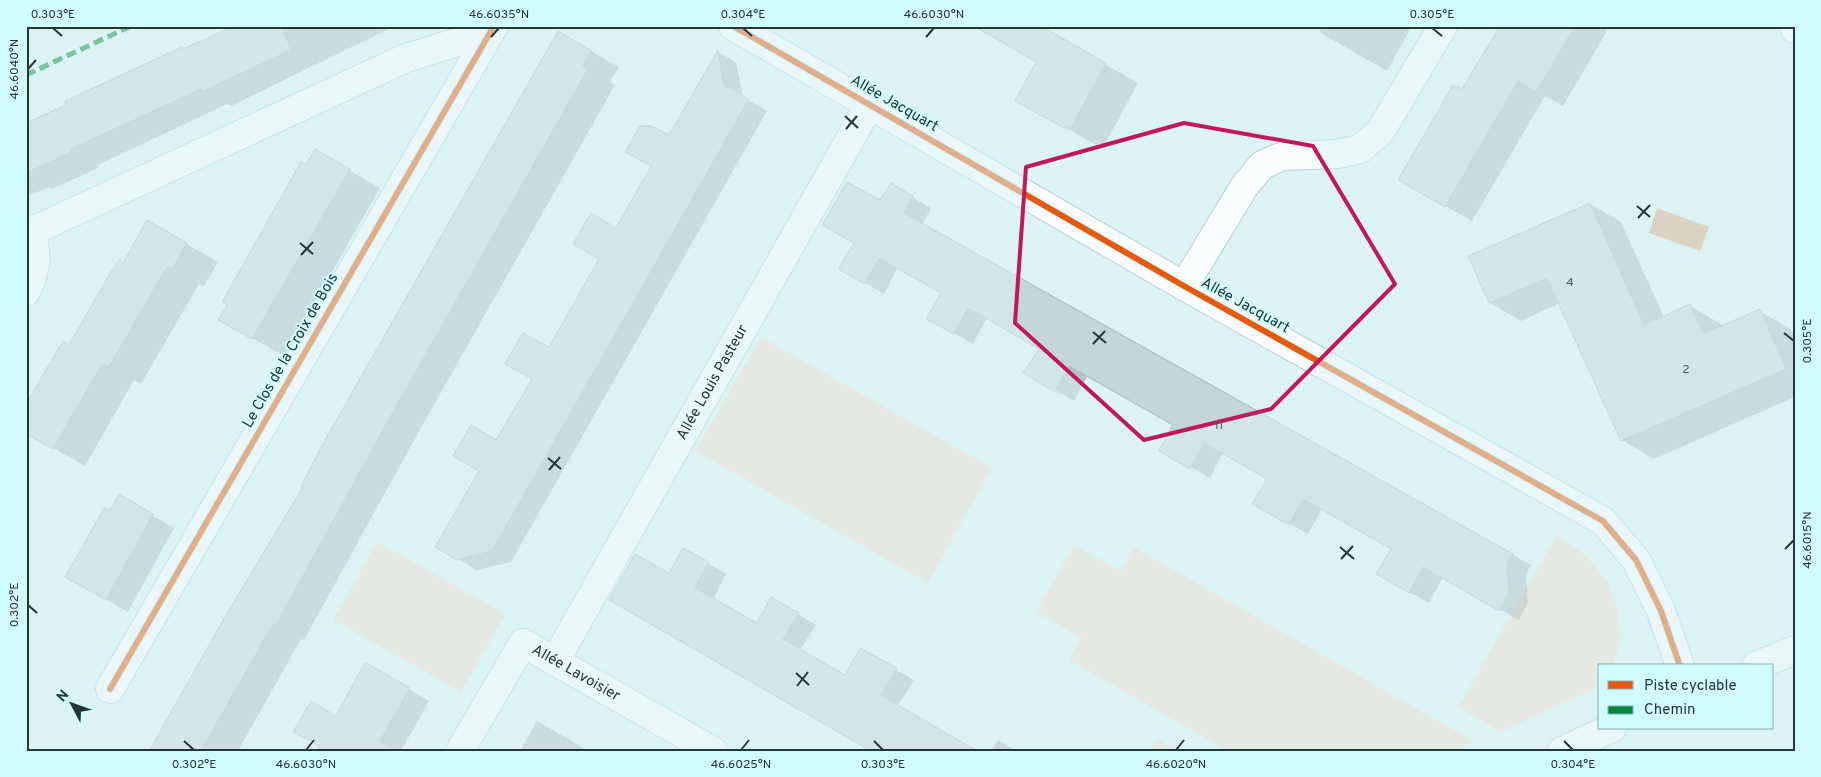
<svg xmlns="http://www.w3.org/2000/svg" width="1821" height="777" font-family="Overpass,sans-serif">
  <rect width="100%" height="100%" fill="#dcf3f4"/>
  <!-- green -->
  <g fill="#eddfce">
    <path d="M761,337L992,468L928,583L695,451Z"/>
    <path d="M1557,535L1587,556L1607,581L1617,607L1621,638L1613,666H1600V682L1594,689L1501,732L1458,707Z"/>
    <path d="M377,542L506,614L461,692L333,620Z"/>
    <path d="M1074,545L1120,570L1134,547L1475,742L1456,751H1228L1069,660L1081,638L1036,612Z"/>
    <path d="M1157,738L1179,751H1150Z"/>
  </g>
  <!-- water -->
  <path fill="#d7ad88" d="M1657,208L1709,227L1700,251L1649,233Z"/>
  <!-- shadow -->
  <g fill="#0003">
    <path d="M237,26H395L231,106L227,104L98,165V168L52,189L49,187L26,197V124L182,48L185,50Z"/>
    <path d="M978,26H1045L1049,29L1048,32L1138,83L1104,146L1099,143L1098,146L1050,119L1038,61Z"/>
    <path d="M1323,26H1412L1387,71L1319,32Z"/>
    <path d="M1501,26H1610L1563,106L1545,96L1472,221L1399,180L1462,91Z"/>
    <path d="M558,33L619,67L610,82L615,85L422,426L304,640L301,639L238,751H150L305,486Z"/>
    <path d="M718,52L736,62L743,97L767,111L511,562L477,570L437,547Z"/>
    <path d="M315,151L380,188L284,356L220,320Z"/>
    <path d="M891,185L931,208L922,225L1531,565L1526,575L1528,603L1519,620L1443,577L1429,603L1377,574L1392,548L1322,509L1308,534L1272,514L1268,478L1223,453L1210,478L1160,450L1175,425L1088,375L1074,401L1025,373L1040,348L987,318L973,344L928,318L943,293L898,267L884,294L840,268Z"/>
    <path d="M1590,204L1621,222L1664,317L1690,306L1721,324L1723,327L1759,311L1791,329L1795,338V397L1654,459L1622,440L1560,303L1521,321L1490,303Z"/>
    <path d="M148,222L218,262L204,286L199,284L141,384L134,380L85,466L26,432L70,347L124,264Z"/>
    <path d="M119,496L174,528L128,612L67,577Z"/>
    <path d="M683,549L726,574L713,600L757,625L798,614L816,625L800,650L846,676L878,659L914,680L898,706L669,575Z"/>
    <path d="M366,664L429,701L401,751H318Z"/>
    <path d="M537,721L558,733L588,751H520Z"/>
    <path d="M998,740L1013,749L1017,751H991Z"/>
  </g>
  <!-- building -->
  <g fill="#c4d7d8" stroke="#a7b9ba">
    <path d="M234,26H282L291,50L203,91L201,89L71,149L72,152L26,173V123L66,105L65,101L182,47L183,49Z"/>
    <path d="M974,26H1041L1106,63L1071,128L1066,125L1064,128L1015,101L1036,62Z"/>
    <path d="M1500,26H1575L1536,92L1518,81L1445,207L1398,180L1453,85L1462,89Z"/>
    <path d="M558,31L592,51L583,66L588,69L394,410L276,625L273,624L201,751H149L225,617L303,487L301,486L324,442Z"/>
    <path d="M718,50L724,85L749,99L492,551L457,560L435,547L479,471L453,456L471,425L496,440L532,379L505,364L514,348L523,333L549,347L599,259L573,244L582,228L591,213L616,228L651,166L625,152L640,126H652L669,135Z"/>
    <path d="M315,149L350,169L252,339L218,320L227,305L222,302L301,162L306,165Z"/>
    <path d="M847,182L880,200L891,183L913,196L904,213L1513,554L1507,564L1509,592L1499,611L1423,567L1409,593L1376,574L1391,549L1303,499L1289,525L1252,504L1267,479L1204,443L1190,469L1176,461L1159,451L1173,425L1069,366L1055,392L1023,373L1039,349L968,308L954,334L941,327L926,319L941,293L879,258L865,284L838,269L854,243L822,225Z"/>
    <path d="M1590,203L1644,325L1690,304L1703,334L1760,309L1786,369L1621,441L1547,278L1489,303L1468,256Z"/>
    <path d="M147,220L187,243L172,269L167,267L109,367L102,364L53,449L26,434V404L63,341L69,345L109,275L119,260L123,263Z"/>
    <path d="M119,494L153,514L106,600L65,577L105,507L110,510Z"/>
    <path d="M683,548L709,562L695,588L757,623L771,597L799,613L783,639L845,675L860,648L897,668L881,695L977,751H871L609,600L635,554L669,573Z"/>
    <path d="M365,662L410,688L380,741L398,751H317L320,746L293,732L311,701L336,716Z"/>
  </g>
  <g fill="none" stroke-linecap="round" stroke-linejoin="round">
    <defs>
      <g id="minor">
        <path d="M733,26L1184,286L1603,521L1636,560L1661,611L1680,666"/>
        <path d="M26,234L406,58L490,32"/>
        <path d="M1184,286L1244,187L1262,165L1283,156L1337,154L1360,149L1380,132L1443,26"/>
        <path d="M26,292C37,267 38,257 31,232"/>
        <path id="s1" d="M555,661L870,104"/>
        <path d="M1756,666L1795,650"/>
        <path d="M110,689L494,26"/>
        <path id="s2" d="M460,751L523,643L713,751"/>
        <path d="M1562,751L1612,728"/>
      </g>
      <path id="tertiary" d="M1794,26L1795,29"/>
    </defs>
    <!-- minor casing -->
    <use href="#minor" stroke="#bbcecf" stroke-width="30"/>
    <!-- tertiary casing -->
    <use href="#tertiary" stroke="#bbcecf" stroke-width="30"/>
    <!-- minor -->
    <use href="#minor" stroke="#fafdfd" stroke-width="28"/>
    <!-- tertiary -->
    <use href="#tertiary" stroke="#fafdfd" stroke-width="28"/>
    <!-- quiet -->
    <path stroke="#00873e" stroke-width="5" stroke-dasharray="10 5" stroke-linecap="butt" d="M26,75L131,26"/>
    <defs>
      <g id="cycleway">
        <path d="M733,26L1184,286L1603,521L1636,560L1661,611L1680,666"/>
        <path d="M110,689L494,26"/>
      </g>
    </defs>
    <!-- cycleway casing -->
    <use href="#cycleway" stroke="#d1fcfe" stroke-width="9"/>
    <!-- cycleway -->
    <use href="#cycleway" stroke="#e8590c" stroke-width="6"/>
  </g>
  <!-- marked area -->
  <path d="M0 0H1821V777H0ZM1184,123L1313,146L1395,284L1271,409L1144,440L1015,323L1026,167Z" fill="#dcf3f4" fill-opacity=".55" fill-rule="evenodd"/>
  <path fill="none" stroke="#c2185b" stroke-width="4" stroke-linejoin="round" d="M1184,123L1313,146L1395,284L1271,409L1144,440L1015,323L1026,167Z"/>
  <!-- ticks -->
  <path fill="none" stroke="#253637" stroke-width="2" d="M53,28L62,36M743,28L752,36M1432,28L1442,36M491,37L499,28M926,37L934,28M28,69L36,60M845,116L858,128M846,129L857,116M1637,206L1650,217M1638,218L1650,205M300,243L313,254M301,255L313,242M1093,332L1106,343M1784,333L1794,341M1093,344L1105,331M548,458L561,469M549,470L560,457M1340,547L1354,559M1785,549L1794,540M1341,559L1353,546M28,605L37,613M796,673L809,685M797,686L808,672M184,741L194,750M874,741L883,750M1564,741L1573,750M306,750L314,740M741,750L749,740M1176,750L1184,740"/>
  <g text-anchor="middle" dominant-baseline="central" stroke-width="4" stroke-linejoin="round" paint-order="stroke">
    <!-- number labels -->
    <g font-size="12" fill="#4d5e5f">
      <text x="1570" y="283">4</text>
      <text x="1686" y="370">2</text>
      <text x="1219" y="426">11</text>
    </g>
    <!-- street labels -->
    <g font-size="15" fill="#253637" stroke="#d1fcfe">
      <text transform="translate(894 104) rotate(30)">Allée Jacquart</text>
      <text transform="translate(1245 306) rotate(29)">Allée Jacquart</text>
      <text transform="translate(291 351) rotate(-60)">Le Clos de la Croix de Bois</text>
      <text stroke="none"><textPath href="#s1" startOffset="320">Allée Louis Pasteur</textPath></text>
      <text stroke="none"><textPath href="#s2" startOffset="186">Allée Lavoisier</textPath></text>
    </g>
  </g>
  <!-- border -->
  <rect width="1821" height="777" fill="none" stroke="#d1fcfe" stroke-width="55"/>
  <!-- legend -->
  <rect x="1598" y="664" width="175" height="65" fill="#d1fcfe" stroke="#8cadae"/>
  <rect x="1608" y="681" width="25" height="8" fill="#e8590c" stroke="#8cadae"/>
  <text x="1644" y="690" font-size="15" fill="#253637">Piste cyclable</text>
  <rect x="1608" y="706" width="25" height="8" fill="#00873e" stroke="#8cadae"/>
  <text x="1644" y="714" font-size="15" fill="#253637">Chemin</text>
  <!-- north arrow -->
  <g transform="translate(72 704) rotate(311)" stroke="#d1fcfe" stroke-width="4" paint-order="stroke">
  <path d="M0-4L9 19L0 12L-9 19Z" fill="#253637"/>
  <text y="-8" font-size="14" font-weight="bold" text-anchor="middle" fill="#253637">N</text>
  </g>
  <rect x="28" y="28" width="1766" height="722" fill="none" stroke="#253637" stroke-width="2"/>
  <g font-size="12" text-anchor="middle" fill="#253637">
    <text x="53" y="18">0.303°E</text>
    <text x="499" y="18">46.6035°N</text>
    <text x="743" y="18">0.304°E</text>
    <text x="934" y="18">46.6030°N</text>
    <text x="1432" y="18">0.305°E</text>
    <text transform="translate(14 69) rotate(-90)" y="4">46.6040°N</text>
    <text transform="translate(1807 341) rotate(-90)" y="4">0.305°E</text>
    <text transform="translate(1807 540) rotate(-90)" y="4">46.6015°N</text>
    <text transform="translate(14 605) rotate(-90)" y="4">0.302°E</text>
    <text x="194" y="768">0.302°E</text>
    <text x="306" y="768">46.6030°N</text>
    <text x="741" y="768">46.6025°N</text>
    <text x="883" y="768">0.303°E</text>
    <text x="1176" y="768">46.6020°N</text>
    <text x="1573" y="768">0.304°E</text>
  </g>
</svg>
